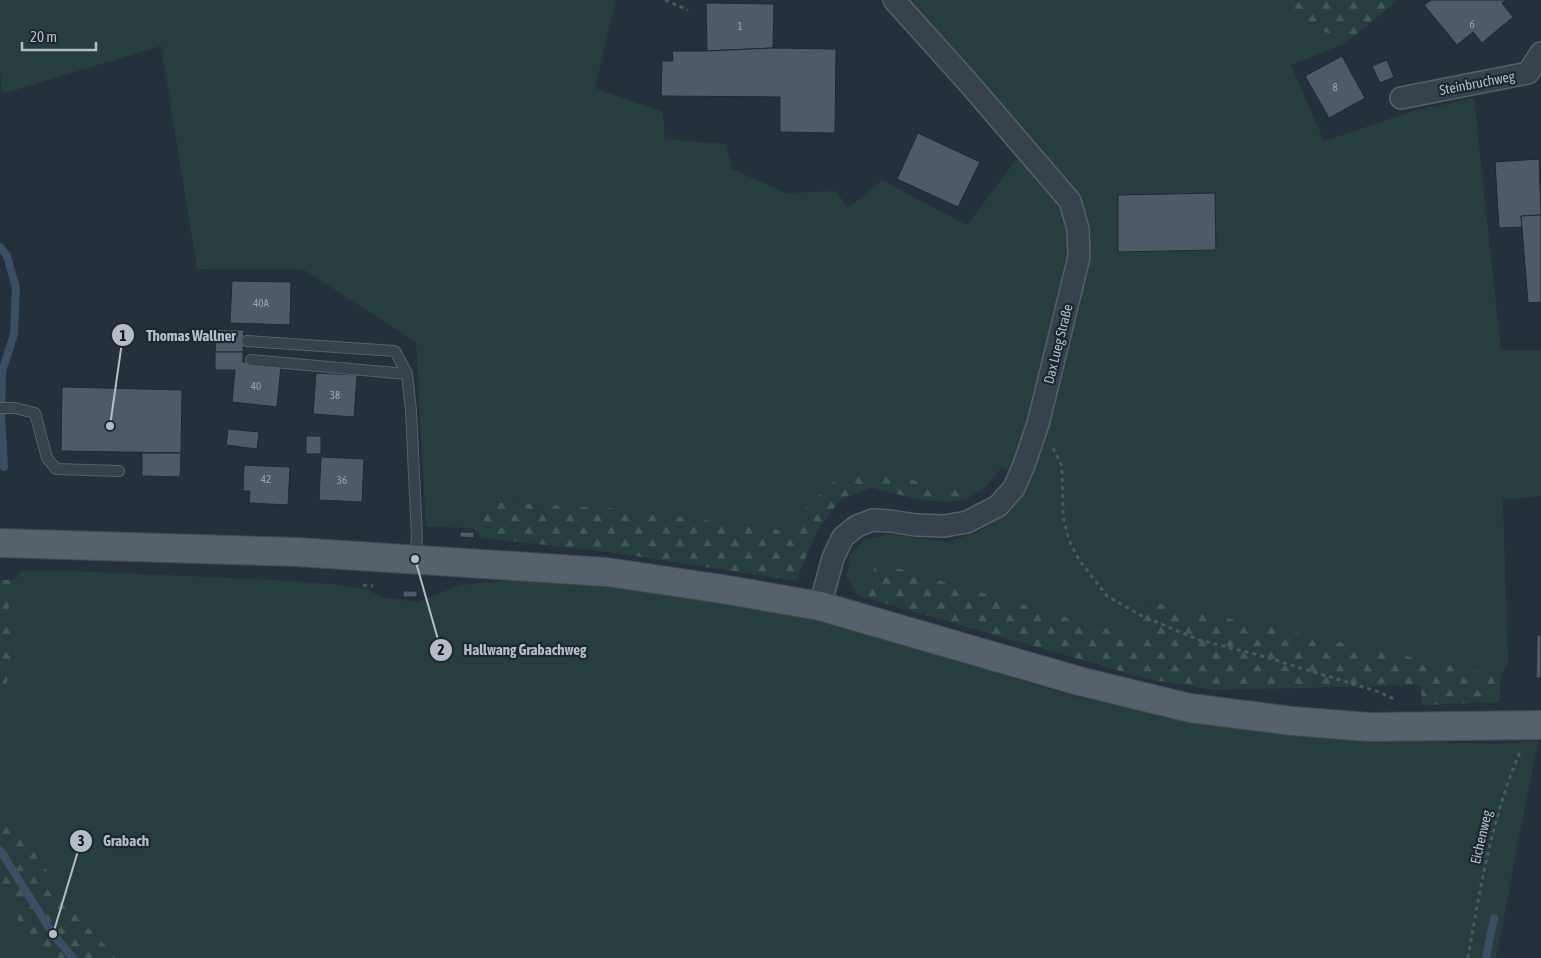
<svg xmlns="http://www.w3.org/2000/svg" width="1541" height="958" font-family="'Asap Condensed',sans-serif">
  <defs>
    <pattern id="forest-firs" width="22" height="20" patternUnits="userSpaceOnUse" patternTransform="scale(1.25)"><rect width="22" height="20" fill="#273e3e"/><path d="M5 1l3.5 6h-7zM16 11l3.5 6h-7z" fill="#445858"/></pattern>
  </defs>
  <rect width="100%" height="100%" fill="#24303c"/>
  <!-- grass -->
  <g fill="#273e3e">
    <path d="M0,0H616L595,88L663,112L665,139L726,144L732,169L786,193L836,191L848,208L882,180L967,225L1031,140L906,0H1288L1290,13L1346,43L1291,65L1324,141L1413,111L1474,98L1501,350H1541V496L1503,500L1508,661L1501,676L1146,601L1136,637L876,562L866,598L856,593L847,576L850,555L863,540L890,534L948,542L980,531L1010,510L1029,483L996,463L982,481L963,488L850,470L797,532L610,508L486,502L474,528L426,527L416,342L304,270L197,269L161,46L2,94L0,68Z"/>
    <path d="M50,570L255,579L333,584L367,589L381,597L416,602L461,585L510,580L596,584L748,606L824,622L1077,697L1175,718L1256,731L1360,739L1495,744L1538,741L1496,958H115L105,945L82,921L32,849L0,808V715L16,639L8,612L15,580L21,571Z"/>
    <path d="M0,887L13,913L45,958H0Z"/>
  </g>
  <!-- forest -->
  <g fill="url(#forest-firs)">
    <path d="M1288,0H1398L1346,43L1290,13Z"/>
    <path d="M996,463L1002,467L985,487L967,499L947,502L920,500L873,488L842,498L818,529L796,581L609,552L482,538L474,528L486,502L610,508L796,532L802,512L832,483L850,470L963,488L982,480Z"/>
    <path d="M876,562L1136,637L1146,601L1501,676L1499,702L1422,705L1421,685L1214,690L1148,679L866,598Z"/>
    <path d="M0,580H15L8,612L16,639L0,715Z"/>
    <path d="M0,808L32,849L82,921L105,945L115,958H45L13,913L0,887Z"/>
  </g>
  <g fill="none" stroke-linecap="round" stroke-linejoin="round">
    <!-- stream -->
    <g stroke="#3a4f64" stroke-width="8">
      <path d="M0,247L7,256L16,288L14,334L2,372L1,417L4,467"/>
      <path d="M0,850L53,934L73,958"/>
      <path d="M1486,958L1494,918"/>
    </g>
  </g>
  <!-- building -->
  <g fill="#4e5a67" stroke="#1f2933">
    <path d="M1431,0H1506L1502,3L1513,17L1482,43L1473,32L1457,45L1424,5Z"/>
    <path d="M706,3L774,4L773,48L707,51Z"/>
    <path d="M773,48L836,49L835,133L780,132V97L661,96L662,61H673L672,51H707Z"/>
    <path d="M1342,56L1365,98L1329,118L1305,76Z"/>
    <path d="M1387,60L1394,77L1380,83L1372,66Z"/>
    <path d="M918,133L980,162L958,207L897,179Z"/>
    <path d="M1539,159L1541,215L1521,216L1522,227L1499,228L1495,162Z"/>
    <path d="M1215,193L1216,250L1118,252V195Z"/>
    <path d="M1541,215V302L1528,303L1521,216Z"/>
    <path d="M232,281L291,282L290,325L230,323Z"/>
    <path d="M216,329L244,330L243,352H215Z"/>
    <path d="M215,352H243V362L281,366L277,407L232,402L235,370H215Z"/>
    <path d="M316,373L357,375L354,417L313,414Z"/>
    <path d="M62,387L182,390L181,453L61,451Z"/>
    <path d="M228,429L259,432L257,449L226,445Z"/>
    <rect x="306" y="436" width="15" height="18"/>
    <path d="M142,453H181L180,477L142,476Z"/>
    <path d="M321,457L364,459L362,502L319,500Z"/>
    <path d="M244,465L290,467L288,505L249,503L250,491H243Z"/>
    <path d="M460,532H474V538L460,537Z"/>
    <rect x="403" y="591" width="14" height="6"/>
    <path d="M1537,635H1541V678H1536Z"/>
  </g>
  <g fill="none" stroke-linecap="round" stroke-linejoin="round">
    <defs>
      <g id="service">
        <path d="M247,341L395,351L407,374"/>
        <path d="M251,360L407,374L411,411L417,537L415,558"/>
        <path d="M0,408H15L35,413L47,458L56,469L119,471"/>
      </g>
      <g id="minor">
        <path d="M1401,98L1528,73L1541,53"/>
        <path d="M820,606L833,558L843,537L857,526L873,520L890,521L916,525L944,526L967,522L998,506L1014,488L1024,465L1038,424L1079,257L1078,229L1070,201L966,80L894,0"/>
      </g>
      <path id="primary" d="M0,543L297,552L607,572L722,589L820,606L1079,681L1190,708L1292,721L1369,727L1541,725"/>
    </defs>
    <!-- service casing -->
    <use href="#service" stroke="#56606a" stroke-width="12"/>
    <!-- minor casing -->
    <use href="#minor" stroke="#56606a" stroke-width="24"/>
    <!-- primary casing -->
    <use href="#primary" stroke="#414b55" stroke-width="30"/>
    <!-- path -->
    <g stroke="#465b5c" stroke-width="3" stroke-dasharray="4 4" stroke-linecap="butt">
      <path d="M665,0L688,10"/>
      <path d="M1053,448L1062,466L1063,516L1069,540L1079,560L1107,596L1140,615L1199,640L1255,654L1379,692L1396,700"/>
      <path d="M363,585L373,586"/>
      <path d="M1468,958C1480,888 1492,817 1520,752"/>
    </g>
    <!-- service -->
    <use href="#service" stroke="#38424c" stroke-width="10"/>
    <!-- minor -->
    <use href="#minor" stroke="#38424c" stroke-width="21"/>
    <!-- primary -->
    <use href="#primary" stroke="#56616c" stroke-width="28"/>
  </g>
  <g text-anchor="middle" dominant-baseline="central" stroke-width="4.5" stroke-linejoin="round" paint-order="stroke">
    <!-- number labels -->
    <g font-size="11" fill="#9aa4af">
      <text x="1472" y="24">6</text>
      <text x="740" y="26">1</text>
      <text x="1335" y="87">8</text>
      <text x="261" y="303">40A</text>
      <text x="256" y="386">40</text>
      <text x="335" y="395">38</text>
      <text x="266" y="479">42</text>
      <text x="342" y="480">36</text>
    </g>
    <!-- street labels -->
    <g font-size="14" fill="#b4bdc7" stroke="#1d2731">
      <text transform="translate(1477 83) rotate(-11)">Steinbruchweg</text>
      <text transform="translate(1058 344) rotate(-76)">Dax Lueg Straße</text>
      <text transform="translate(1481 837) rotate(-77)">Eichenweg</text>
    </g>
  </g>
  <!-- callouts -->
  <path fill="none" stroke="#b4bdc7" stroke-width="2" d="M110 426L123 335M415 559L441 650M53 934L81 841"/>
  <g fill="#b4bdc7" stroke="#1d2731" stroke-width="2">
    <circle cx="110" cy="426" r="5"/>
    <circle cx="415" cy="559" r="5"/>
    <circle cx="53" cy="934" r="5"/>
    <circle cx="123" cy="335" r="12"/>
    <circle cx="441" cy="650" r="12"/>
    <circle cx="81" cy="841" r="12"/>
  </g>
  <g font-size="15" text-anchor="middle" font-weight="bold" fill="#111">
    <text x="123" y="341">1</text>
    <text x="441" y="655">2</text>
    <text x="81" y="846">3</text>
  </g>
  <g font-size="15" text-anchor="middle" font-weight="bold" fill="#b4bdc7" stroke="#1d2731" stroke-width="4.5" stroke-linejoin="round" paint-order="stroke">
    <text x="191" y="341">Thomas Wallner</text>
    <text x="525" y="655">Hallwang Grabachweg</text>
    <text x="126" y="846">Grabach</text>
  </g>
  <!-- scale -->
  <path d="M22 42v8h74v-8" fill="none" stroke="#b4bdc7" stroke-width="2.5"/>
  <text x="30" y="42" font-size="15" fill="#b4bdc7" stroke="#1d2731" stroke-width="4" paint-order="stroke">20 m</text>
</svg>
